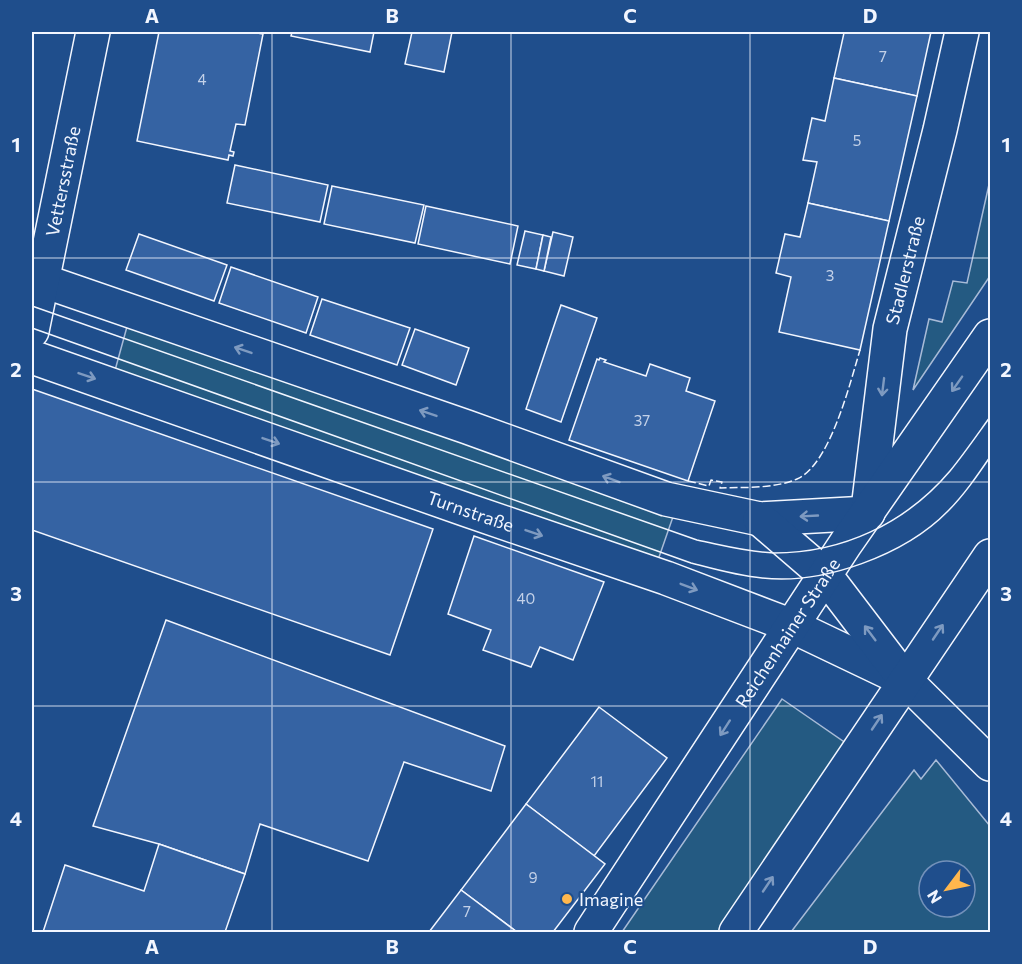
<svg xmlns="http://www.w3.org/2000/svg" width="1022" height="964" font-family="Commissioner,sans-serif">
  <rect width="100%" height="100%" fill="#1f4e8c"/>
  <!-- green -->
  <g fill="#245a82" stroke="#a8bbd7" stroke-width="1.5" fill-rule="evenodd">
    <path d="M990,180V276L913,390L929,319L942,322L953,281L967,283Z"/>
    <path d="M128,323L675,511L658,560L114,374Z"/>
    <path d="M782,699L850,746L722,932H622Z"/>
    <path d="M936,760L990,826V932H791L914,770L921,779ZM929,871H965V907H929Z"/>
  </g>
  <!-- building -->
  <g fill="#3563a3" stroke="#f2f6ff" stroke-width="1.5">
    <path d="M159,32H252L263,34L245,125L236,124L230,151L234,152L233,156L229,155L228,160L137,141Z"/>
    <path d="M292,32H374L370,52L291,36Z"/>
    <path d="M412,32H452L444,72L405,64Z"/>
    <path d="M837,32H931L917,96L834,78L844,33Z"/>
    <path d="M834,78L917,96L889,221L808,203L817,162L803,160L812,118L825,121Z"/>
    <path d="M235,165L328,185L320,222L227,203Z"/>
    <path d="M332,186L424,205L415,243L324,224Z"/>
    <path d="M808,203L889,221L860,350L779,332L791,277L776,273L785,234L800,237Z"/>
    <path d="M426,206L518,226L510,264L418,244Z"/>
    <path d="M525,231L543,235L536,269L517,265Z"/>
    <path d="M553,232L573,237L564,276L544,271Z"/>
    <path d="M139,234L227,265L214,301L126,270Z"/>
    <path d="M543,235L551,237L544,271L536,269Z"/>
    <path d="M231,267L318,297L306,333L219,303Z"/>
    <path d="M322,299L410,328L397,365L310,335Z"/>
    <path d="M561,305L597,318L561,422L526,409Z"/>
    <path d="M415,329L469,348L456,385L402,365Z"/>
    <path d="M600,358L606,360L604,362L646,376L650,364L690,378L686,391L715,401L688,481L569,440L597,359L599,360Z"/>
    <path d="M32,389L433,529L390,655L32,530Z"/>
    <path d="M474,536L604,582L573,660L540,647L531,667L483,650L491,630L448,614Z"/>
    <path d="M166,620L505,746L491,791L404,762L368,861L260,824L245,874L159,844L93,826Z"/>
    <path d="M599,707L667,758L594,856L526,804Z"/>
    <path d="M526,804L605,864L553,932H517L461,890Z"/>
    <path d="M159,844L245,874L225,932H43L65,865L144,891Z"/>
    <path d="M461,890L517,932H429Z"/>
  </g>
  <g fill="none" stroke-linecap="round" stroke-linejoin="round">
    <defs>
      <g id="street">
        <path d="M32,277L467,427L666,499L760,519L868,513"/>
        <path id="s1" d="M32,331L93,32"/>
        <path id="s2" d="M32,357L467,510L666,578L792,626L905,680"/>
        <path id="s3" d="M868,509L890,329L940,130L962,32"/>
        <path d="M760,519L825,575L905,680L990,764"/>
        <path id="s4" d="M591,932L846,543L990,336"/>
        <path d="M736,932L990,556"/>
      </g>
    </defs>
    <!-- street casing -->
    <use href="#street" stroke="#f2f6ff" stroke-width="36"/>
    <!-- street -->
    <use href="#street" stroke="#1f4e8c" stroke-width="33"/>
    <!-- tram -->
    <g stroke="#f2f6ff" stroke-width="1.5">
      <path d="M32,306L697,540C722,545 748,552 774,553C842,553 905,524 950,471C964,454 977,435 990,417"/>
      <path d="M32,328L691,563C714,569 738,576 762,578C823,585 905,555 948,511C964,495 977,476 990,457"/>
    </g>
    <!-- fence -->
    <path stroke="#f2f6ff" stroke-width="1.5" stroke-dasharray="8 3" stroke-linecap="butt" d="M688,481L709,486L711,480L722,482L720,488C746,487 773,489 797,479C830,465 850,383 860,350"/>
  </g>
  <!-- one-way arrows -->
  <defs><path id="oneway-shaft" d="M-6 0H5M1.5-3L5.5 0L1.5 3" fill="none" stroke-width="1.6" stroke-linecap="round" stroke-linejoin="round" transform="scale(1.5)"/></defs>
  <g stroke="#7e9ac0">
    <use href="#oneway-shaft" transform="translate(243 350) rotate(-161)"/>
    <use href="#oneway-shaft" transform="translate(87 376) rotate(19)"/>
    <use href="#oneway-shaft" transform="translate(957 384) rotate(125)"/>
    <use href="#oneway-shaft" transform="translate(883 387) rotate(97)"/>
    <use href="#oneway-shaft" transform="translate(428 413) rotate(-161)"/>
    <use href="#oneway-shaft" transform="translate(271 441) rotate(19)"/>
    <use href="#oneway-shaft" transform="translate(611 479) rotate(-160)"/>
    <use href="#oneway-shaft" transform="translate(809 516) rotate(177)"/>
    <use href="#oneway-shaft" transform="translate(534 533) rotate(19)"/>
    <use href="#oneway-shaft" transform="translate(689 587) rotate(21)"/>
    <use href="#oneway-shaft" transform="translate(938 632) rotate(-56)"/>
    <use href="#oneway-shaft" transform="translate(870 633) rotate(-127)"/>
    <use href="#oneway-shaft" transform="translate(877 722) rotate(-56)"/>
    <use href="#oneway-shaft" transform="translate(725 728) rotate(123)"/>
    <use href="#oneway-shaft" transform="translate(768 884) rotate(-56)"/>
  </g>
  <!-- grid -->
  <path fill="none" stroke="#f2f6ff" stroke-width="1.5" stroke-opacity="0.55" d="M272,32V932M511,32V932M750,32V932M32,258H990M32,482H990M32,706H990"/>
  <!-- markers -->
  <circle fill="#ffb74d" stroke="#1f4e8c" stroke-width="2" cx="567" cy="899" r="6"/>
  <g text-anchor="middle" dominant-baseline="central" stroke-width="4.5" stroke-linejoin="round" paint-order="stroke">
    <!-- number labels -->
    <g font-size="15" fill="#c3d1e8">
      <text x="883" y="56">7</text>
      <text x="202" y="79">4</text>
      <text x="857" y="140">5</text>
      <text x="830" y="275">3</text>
      <text x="642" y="420">37</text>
      <text x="526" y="598">40</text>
      <text x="597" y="781">11</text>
      <text x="533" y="877">9</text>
      <text x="467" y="911">7</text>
    </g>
    <!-- street labels -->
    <g font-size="18" fill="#f2f6ff" stroke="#1f4e8c">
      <text stroke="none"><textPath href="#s1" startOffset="153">Vettersstraße</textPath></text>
      <text stroke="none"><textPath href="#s3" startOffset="242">Stadlerstraße</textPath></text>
      <text stroke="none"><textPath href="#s2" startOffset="465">Turnstraße</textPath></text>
      <text stroke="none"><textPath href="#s4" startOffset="358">Reichenhainer Straße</textPath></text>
    </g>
    <!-- poi labels -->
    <g font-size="18" fill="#f2f6ff" stroke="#1f4e8c" text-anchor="start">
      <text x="579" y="899">Imagine</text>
    </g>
  </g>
  <!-- border -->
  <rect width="1022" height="964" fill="none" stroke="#1f4e8c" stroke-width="66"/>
  <!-- north arrow -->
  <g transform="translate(947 889) rotate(238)"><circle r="28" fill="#1f4e8c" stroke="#7391ba" stroke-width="1.5"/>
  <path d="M0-4.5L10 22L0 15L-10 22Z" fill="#ffb74d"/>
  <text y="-9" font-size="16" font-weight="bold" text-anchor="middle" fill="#f2f6ff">N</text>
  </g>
  <rect x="33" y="33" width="956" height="898" fill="none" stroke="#f2f6ff" stroke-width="2"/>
  <g font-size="20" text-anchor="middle" font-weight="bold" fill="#f2f6ff">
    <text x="152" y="23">A</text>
    <text x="392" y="23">B</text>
    <text x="630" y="23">C</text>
    <text x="870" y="23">D</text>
    <text x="16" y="152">1</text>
    <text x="1006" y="152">1</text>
    <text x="16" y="377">2</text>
    <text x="1006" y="377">2</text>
    <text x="16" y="601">3</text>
    <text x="1006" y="601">3</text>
    <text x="16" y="826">4</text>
    <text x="1006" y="826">4</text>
    <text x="152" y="954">A</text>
    <text x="392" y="954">B</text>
    <text x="630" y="954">C</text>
    <text x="870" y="954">D</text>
  </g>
</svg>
